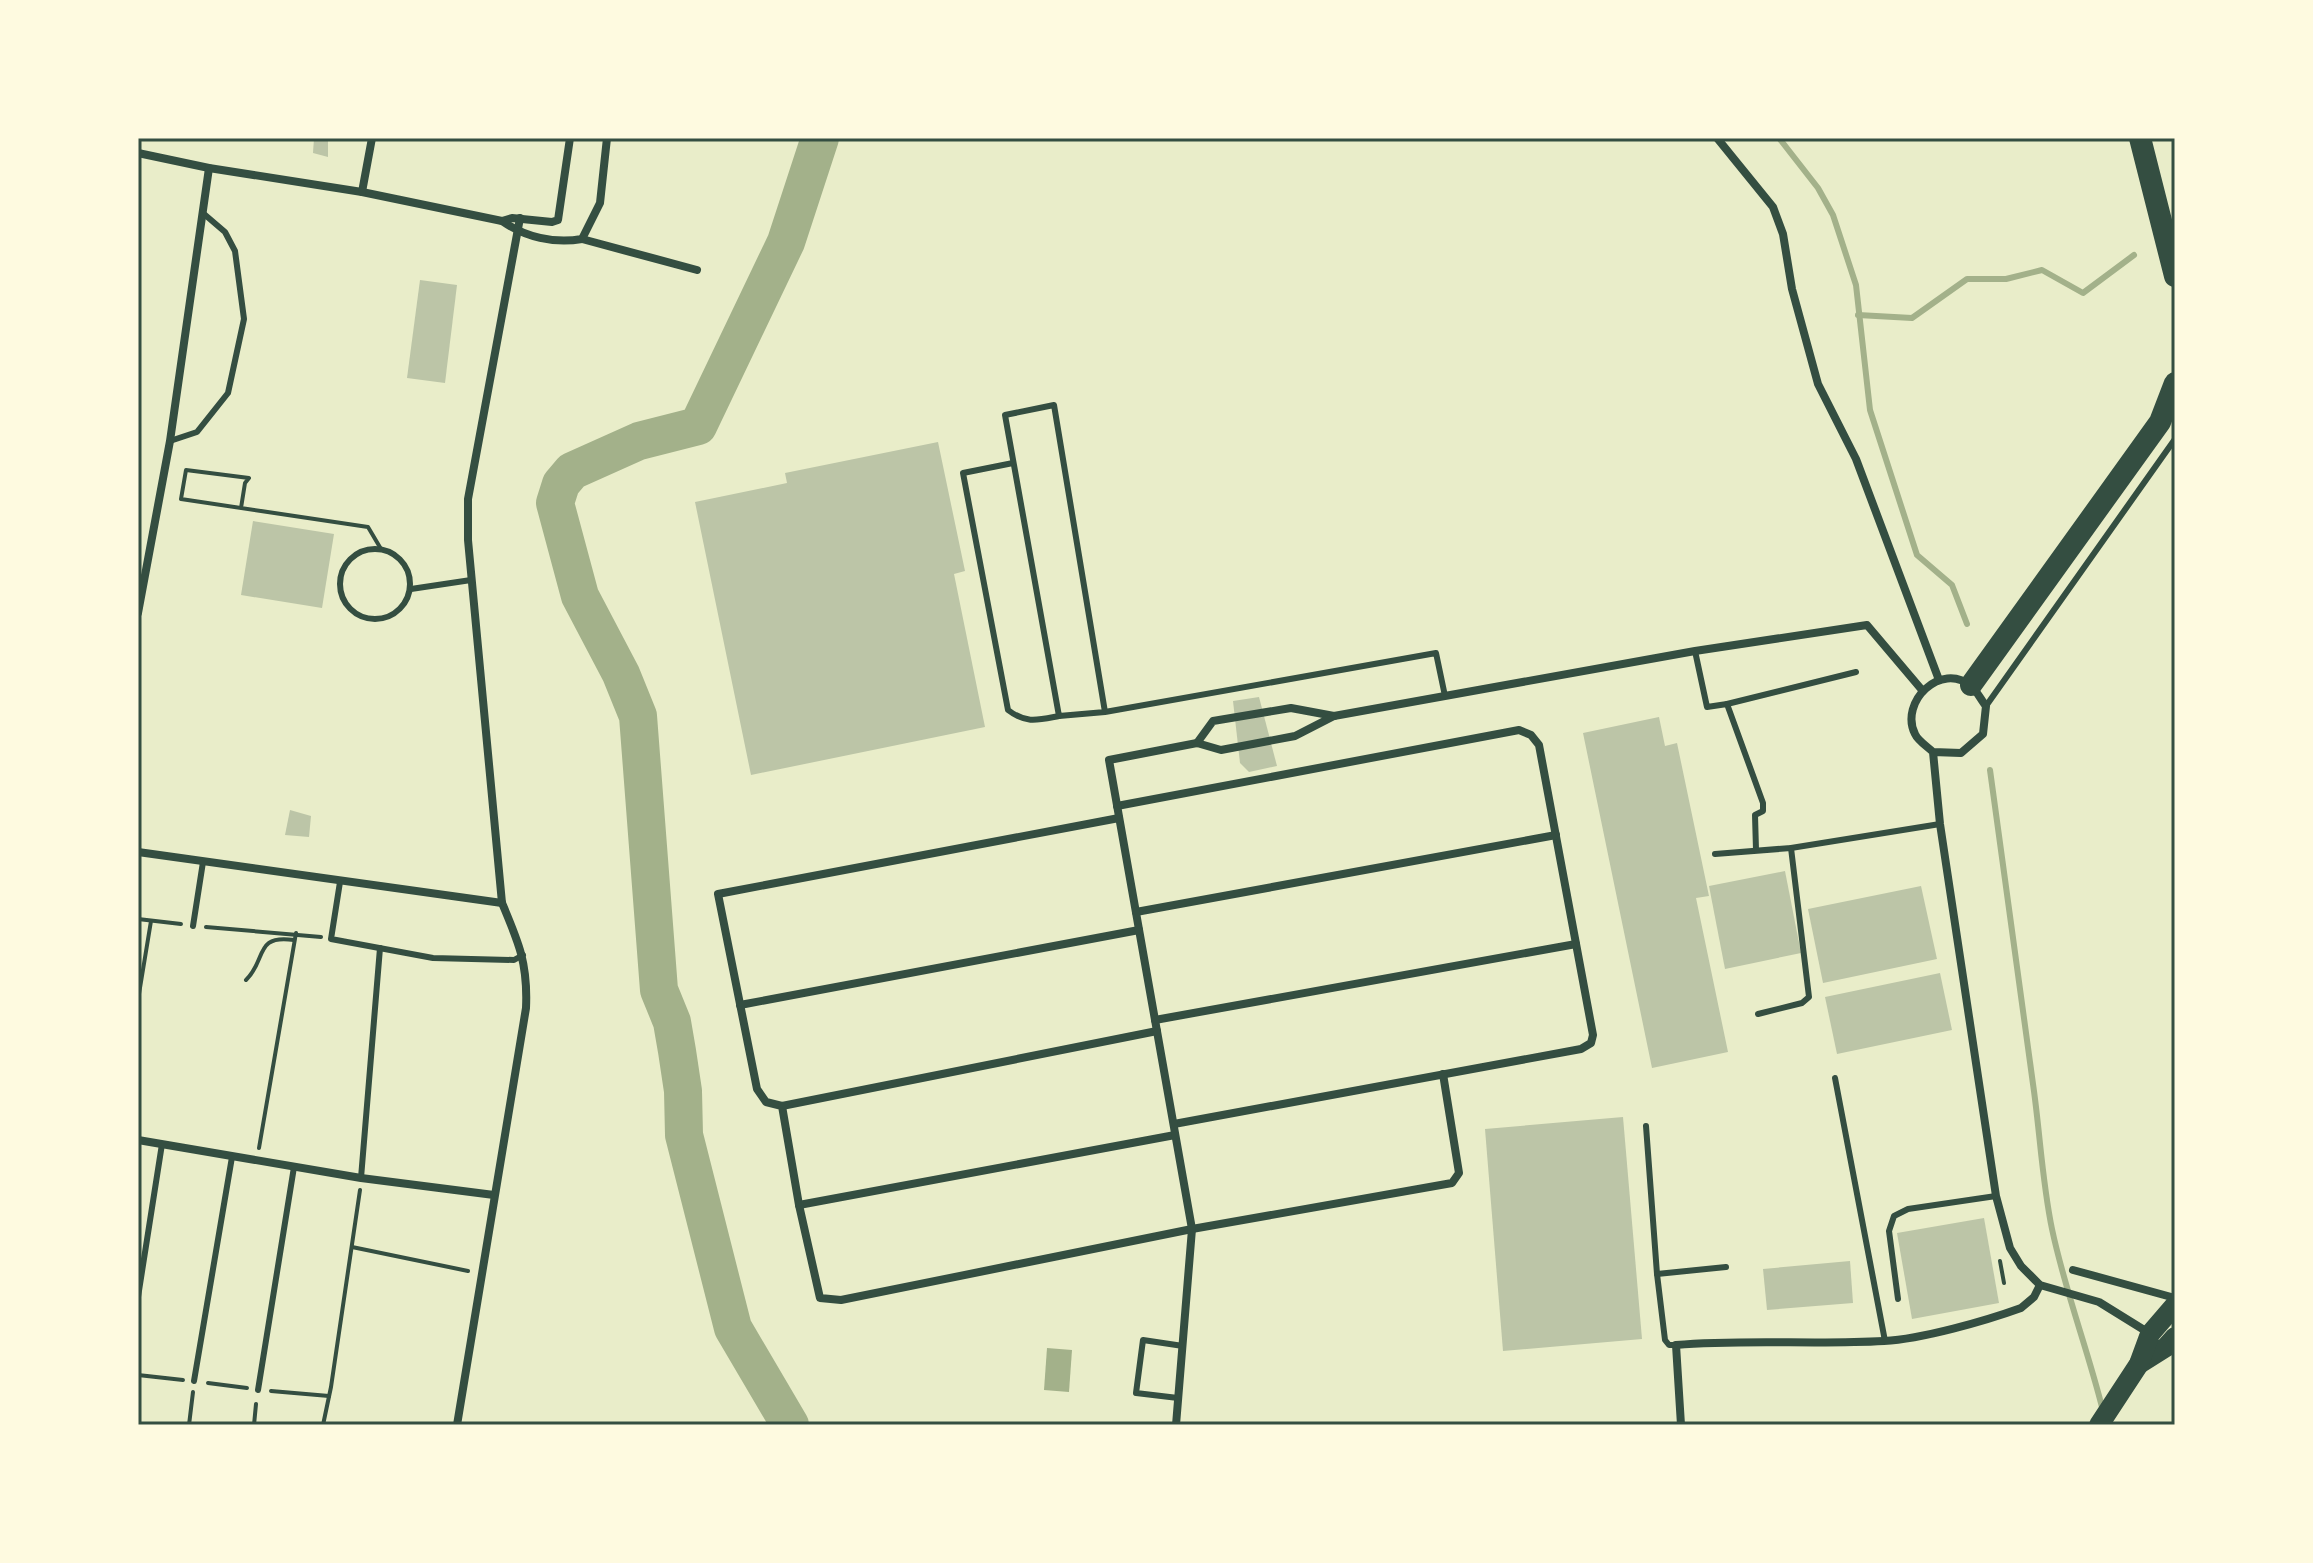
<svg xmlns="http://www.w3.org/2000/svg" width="2313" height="1563" font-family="'Sofia Sans Condensed',sans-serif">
  <rect width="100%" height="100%" fill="#e9edc9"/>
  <!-- water -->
  <path fill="#a3b18a" d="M1047,1348L1072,1350L1069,1392L1044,1390Z"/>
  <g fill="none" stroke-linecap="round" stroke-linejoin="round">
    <!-- stream -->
    <g stroke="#a3b18a" stroke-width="6">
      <path d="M1779,138L1818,188L1833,215L1856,285L1870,410L1917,555L1952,585L1967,624"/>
      <path d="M1858,315L1912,318L1967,279H2006L2042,270L2083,293L2134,255"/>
      <path d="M1990,770C2004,875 2019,979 2033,1084C2040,1132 2042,1181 2052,1229C2065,1291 2088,1350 2103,1411"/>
    </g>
    <!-- river -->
    <path stroke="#a3b18a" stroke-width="38" d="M790,1425L733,1328L684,1135L683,1091L677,1051L672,1022L659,990L638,716L621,674L580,596L555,503L561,484L572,471L639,441L698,426L786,242L820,138"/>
  </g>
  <!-- building -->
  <g fill="#bcc5a7">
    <path d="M314,138H328V157L313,153Z"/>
    <path d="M420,280L457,285L445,383L407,378Z"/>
    <path d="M938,442L965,571L954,574L985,727L751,775L695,502L787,483L785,473Z"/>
    <path d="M253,521L334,534L322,608L241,595Z"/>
    <path d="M1259,697L1277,766L1249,772L1240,763L1233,701Z"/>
    <path d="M1659,717L1665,746L1677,743L1709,896L1696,898L1728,1052L1652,1068L1583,733Z"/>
    <path d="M290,810L311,816L309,837L285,835Z"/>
    <path d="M1785,871L1801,953L1725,969L1709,886Z"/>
    <path d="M1921,886L1937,959L1823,983L1808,909Z"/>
    <path d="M1940,973L1952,1030L1837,1054L1825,997Z"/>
    <path d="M1623,1117L1642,1339L1503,1351L1485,1129Z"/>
    <path d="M1984,1218L1999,1303L1912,1319L1897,1233Z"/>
    <path d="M1850,1261L1853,1303L1767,1310L1763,1269Z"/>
  </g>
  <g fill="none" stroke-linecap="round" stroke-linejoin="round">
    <!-- path -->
    <g stroke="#344e41" stroke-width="4">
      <path d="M241,508L245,483L249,478L186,470L181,499L368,527L381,549"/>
      <path d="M138,919L181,924"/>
      <path d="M206,927L321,937"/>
      <path d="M246,980C267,960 254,934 294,940"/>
      <path d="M138,1000L151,921"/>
      <path d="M259,1148L296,933"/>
      <path d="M352,1247L468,1271"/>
      <path d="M2000,1261L2004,1283"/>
      <path d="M138,1375L183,1380"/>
      <path d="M208,1383L247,1388"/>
      <path d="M271,1391L329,1396"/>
      <path d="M189,1425L193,1392"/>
      <path d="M254,1425L256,1404"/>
      <path d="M323,1425L331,1387L360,1190"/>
    </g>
    <!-- service -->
    <g stroke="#344e41" stroke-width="6">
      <path d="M170,441L197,432L228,393L244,319L235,251L225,232L204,214"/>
      <path d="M1013,463L963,473L1008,710C1026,724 1038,720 1059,716"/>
      <circle cx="375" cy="584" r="35"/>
      <path d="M411,589L471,580"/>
      <path d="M1695,651L1707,707L1727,704L1763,803V811L1755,815L1756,850"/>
      <path d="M1727,704L1856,672"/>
      <path d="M1986,706L2175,439"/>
      <path d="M1105,712L1054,405L1005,415L1059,716L1105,712L1436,653L1445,696"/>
      <path d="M1715,854L1791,848L1940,824"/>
      <path d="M340,882L331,939L433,958L514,960L523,955"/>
      <path d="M193,926L203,862"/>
      <path d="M1758,1014L1802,1003L1809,997L1791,848"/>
      <path d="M1835,1078L1885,1341"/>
      <path d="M1646,1126L1657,1274L1665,1340L1669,1345H1676"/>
      <path d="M361,1178L380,948"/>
      <path d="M1657,1274L1726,1267"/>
      <path d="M138,1297L162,1144"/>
      <path d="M1898,1299L1889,1231L1894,1216L1908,1209L1996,1196"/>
      <path d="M194,1381L232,1157"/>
      <path d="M258,1390L294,1167"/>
      <path d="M1178,1398L1136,1393L1143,1340L1183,1346"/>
    </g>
    <!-- minor -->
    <g stroke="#344e41" stroke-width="8">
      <path d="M1717,138L1773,207L1783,234L1792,289L1818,384L1856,459L1939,680"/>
      <path d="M138,153L209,168L362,192L502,221C525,237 554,244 582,239L600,203L607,138"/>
      <path d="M362,192L372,138"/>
      <path d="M502,221L512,218L552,222L558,220L570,138"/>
      <path d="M582,239L697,270"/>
      <path d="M138,613L170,441L209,168"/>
      <path d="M1197,743L1213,721L1291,708L1334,716"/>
      <path d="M1933,752L1961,753L1983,734L1986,706C1981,700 1977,691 1971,686C1941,661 1899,702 1915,734C1918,741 1928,747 1933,752L1940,824L1996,1196L2010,1248L2021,1266L2040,1285L2099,1302L2149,1333"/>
      <path d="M1117,806L1519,730L1531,735L1539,745L1593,1035L1591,1043L1581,1049L1174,1124"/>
      <path d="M1119,818L718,894L757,1089L766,1102L782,1106L799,1205L820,1298L841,1300L1192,1229L1452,1183L1459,1173L1443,1074"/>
      <path d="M138,852L502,903"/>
      <path d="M1136,912L1556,835"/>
      <path d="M740,1005L1139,930"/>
      <path d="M1155,1020L1576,944"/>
      <path d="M782,1106L1157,1031"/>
      <path d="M138,1140L361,1178L494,1195"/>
      <path d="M799,1205L1175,1135"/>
      <path d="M2073,1270L2175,1298"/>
      <path d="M457,1425L526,1008C528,964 519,943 502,903L468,540V499L520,218"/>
      <path d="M1176,1425L1192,1229L1109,760L1197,743L1221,750L1295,736L1334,716L1695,651L1867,625L1922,690"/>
      <path d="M1681,1425L1676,1345C1745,1339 1814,1345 1884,1341C1922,1339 1985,1321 2021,1308L2034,1297L2040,1285"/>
    </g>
    <!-- trunk -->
    <g stroke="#344e41" stroke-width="20">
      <path d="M2139,1364L2166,1347L2175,1337"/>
      <path d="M2099,1425L2139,1364L2150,1334L2175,1305"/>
    </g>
    <!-- motorway -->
    <g stroke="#344e41" stroke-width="22">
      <path d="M2140,138L2175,276"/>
      <path d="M1971,685L2160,422L2175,383"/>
    </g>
  </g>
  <!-- border -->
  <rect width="2313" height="1563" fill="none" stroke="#fefae0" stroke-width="280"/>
  <rect x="140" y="140" width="2033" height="1283" fill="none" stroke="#344e41" stroke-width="3"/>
</svg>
